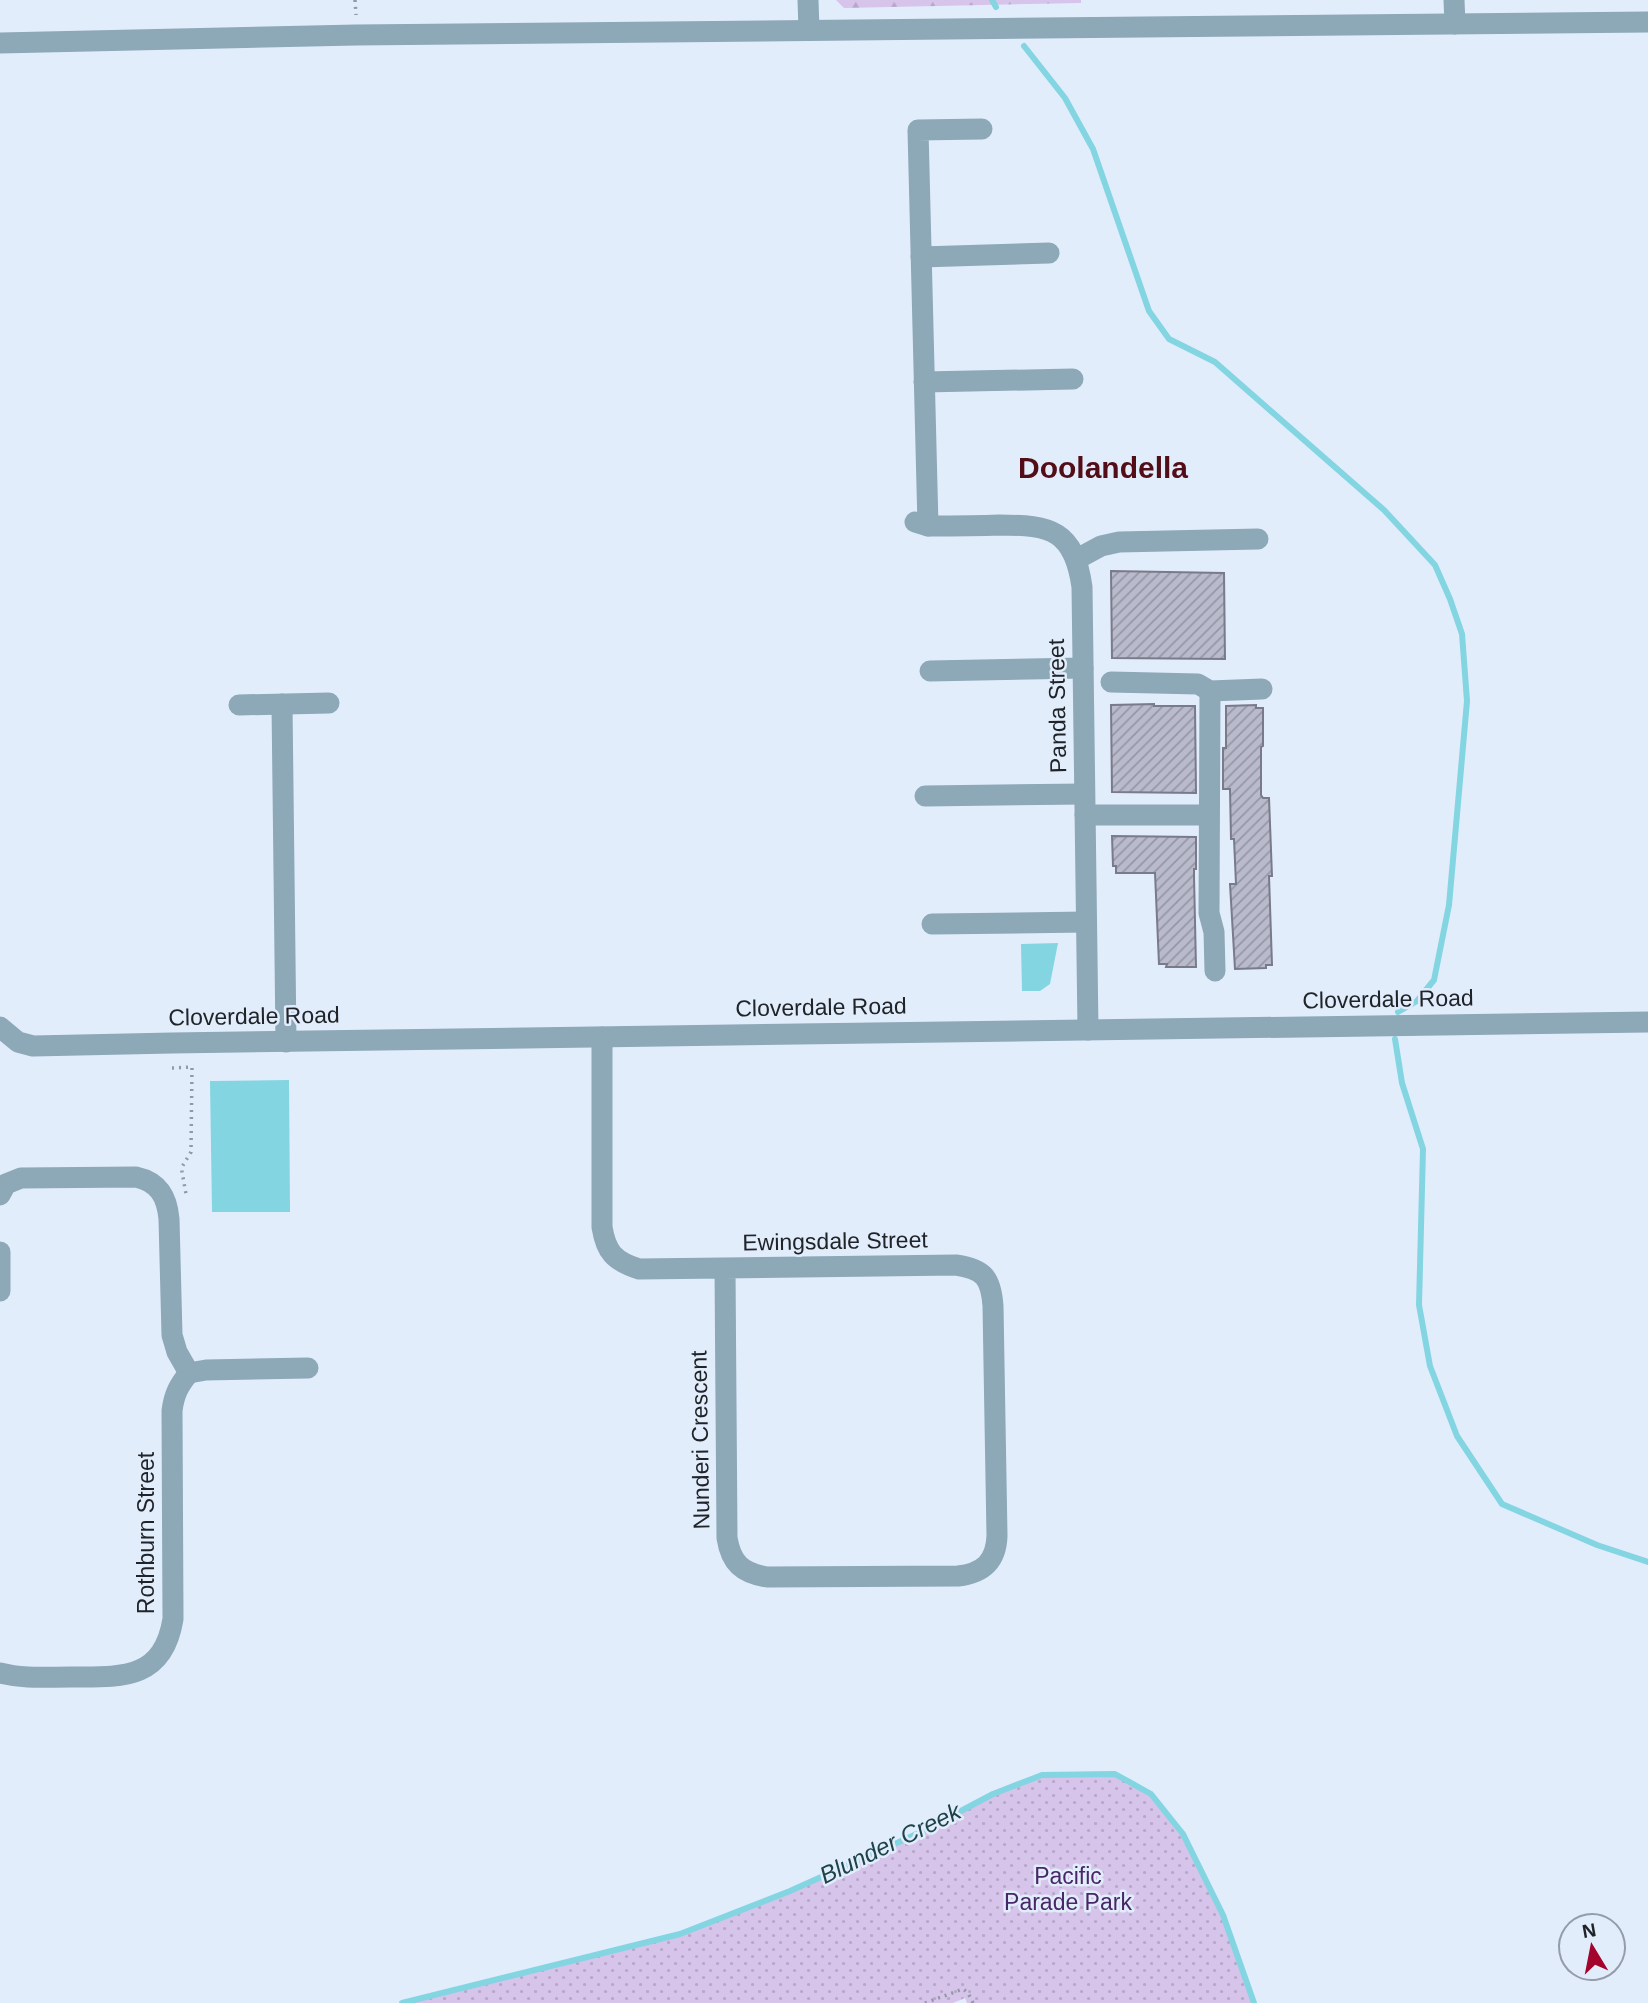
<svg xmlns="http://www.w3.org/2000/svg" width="1648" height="2003" font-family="Helvetica,sans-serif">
  <defs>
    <pattern id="grass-dots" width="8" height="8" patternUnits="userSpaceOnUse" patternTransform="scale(1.75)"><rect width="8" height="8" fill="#d6c4ea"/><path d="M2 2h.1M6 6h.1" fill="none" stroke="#b7a8c9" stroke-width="1.8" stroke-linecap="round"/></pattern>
    <pattern id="forest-firs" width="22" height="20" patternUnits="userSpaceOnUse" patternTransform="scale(1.75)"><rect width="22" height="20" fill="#d6c4ea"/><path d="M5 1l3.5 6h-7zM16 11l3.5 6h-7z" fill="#b7a8c9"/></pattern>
    <pattern id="building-hatch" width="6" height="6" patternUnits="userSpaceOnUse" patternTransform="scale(1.75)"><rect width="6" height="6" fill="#b9bacb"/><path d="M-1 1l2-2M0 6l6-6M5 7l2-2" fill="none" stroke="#9697a5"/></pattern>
  </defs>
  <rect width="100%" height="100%" fill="#e2edfc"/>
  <!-- grass -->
  <path fill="url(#grass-dots)" d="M1115,1774C1127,1780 1142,1787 1152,1796C1203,1846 1230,1936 1254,2003H967L965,1998L953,2003H402L680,1934L790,1891L921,1832L993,1794L1042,1775Z"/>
  <!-- forest -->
  <path fill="url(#forest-firs)" d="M836,0H1081V3L844,8Z"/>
  <!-- water -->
  <g fill="#83d5e1">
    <path d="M1058,943L1050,984L1040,991H1022L1021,944Z"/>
    <path d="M289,1080L290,1212H212L210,1081Z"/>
  </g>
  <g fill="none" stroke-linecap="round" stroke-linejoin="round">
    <!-- stream -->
    <g stroke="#83d5e1" stroke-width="6">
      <path d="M992,0L996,7"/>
      <path d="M1024,46L1065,98L1093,149L1149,311L1169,339L1215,362L1384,510L1435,565L1450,599L1462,634L1467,701L1449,905L1434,980L1417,1001L1398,1012"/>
      <path d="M1395,1039L1402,1083L1423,1149L1419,1305L1430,1366L1457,1436L1502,1504L1597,1545L1648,1562"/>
      <path d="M402,2003L680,1934L790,1891L921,1832L993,1794L1042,1775L1115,1774L1151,1794L1183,1834L1223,1915L1254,2003"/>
    </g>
  </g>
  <!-- building -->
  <g fill="url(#building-hatch)" stroke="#797a8a" stroke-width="2">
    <path d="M1111,571L1224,573L1225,659L1112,658Z"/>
    <path d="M1154,704V706H1195L1196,793L1112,792L1111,705Z"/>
    <path d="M1256,705V708H1263V746L1261,747V795L1263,798H1269L1272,876H1269L1272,965H1266V968L1235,969L1230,884H1236L1234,839H1231L1230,789H1223V748H1226V706Z"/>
    <path d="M1112,836L1196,837V869H1194V876L1196,967H1166L1167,964H1159L1155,873H1116V866H1113Z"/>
  </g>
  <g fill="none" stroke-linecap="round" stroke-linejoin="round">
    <!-- path -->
    <g stroke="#9199a4" stroke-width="3.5" stroke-dasharray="2 5" stroke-linecap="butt">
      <path d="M355,0L356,15"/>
      <path d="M172,1068L192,1067L191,1152L182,1167V1172L186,1194"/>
      <path d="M925,2003L963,1989L968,1993L973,2003"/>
    </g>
    <!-- minor -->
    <g stroke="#8da8b7" stroke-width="21">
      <path d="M808,0L809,30"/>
      <path d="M1454,0L1455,24"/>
      <path d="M0,43L356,35L1648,22"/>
      <path d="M921,257L1049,253"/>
      <path d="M924,382L1073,379"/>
      <path d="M915,522L928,526C951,526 975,526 999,525C1051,525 1074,530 1082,587L1088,1030"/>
      <path d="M928,526L918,130L982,129"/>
      <path d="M1077,559L1101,546L1119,542L1258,539"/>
      <path d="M930,671L1083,668"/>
      <path d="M1111,682L1198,684L1210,691L1262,689"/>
      <path d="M1210,691L1209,913L1214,932L1215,971"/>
      <path d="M282,704L286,1042"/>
      <path d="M239,705L329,703"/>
      <path d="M925,796L1084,794"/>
      <path d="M1085,815H1208"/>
      <path d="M932,924L1086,922"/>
      <path d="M0,1027L18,1042L33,1046L172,1043L1648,1022"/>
      <path d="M602,1037V1227C606,1252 614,1261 639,1269L956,1265C984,1269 991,1278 993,1306L997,1536C996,1562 983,1573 958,1576L767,1577C742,1573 731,1563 727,1538L725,1269"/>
      <path d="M0,1195L6,1184L21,1178L136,1177C159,1182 167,1197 169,1219L172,1335L177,1352L189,1373"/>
      <path d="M0,1252V1291"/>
      <path d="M189,1373L206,1370L308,1368"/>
      <path d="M0,1673C23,1679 46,1677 70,1677C120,1677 163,1681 173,1619L172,1411C174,1394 179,1385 189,1373"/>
    </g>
  </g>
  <g text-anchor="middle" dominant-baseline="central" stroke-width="5" stroke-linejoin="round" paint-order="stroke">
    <!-- street labels -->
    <g font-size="23" fill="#202429" stroke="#e2edfc">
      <text transform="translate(1057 706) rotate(-91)">Panda Street</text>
      <text transform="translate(1388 999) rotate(-1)">Cloverdale Road</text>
      <text transform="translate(821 1007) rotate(-1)">Cloverdale Road</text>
      <text transform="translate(254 1016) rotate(-1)">Cloverdale Road</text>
      <text transform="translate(835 1241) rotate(-1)">Ewingsdale Street</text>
      <text transform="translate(700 1440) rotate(-91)">Nunderi Crescent</text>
      <text transform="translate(146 1533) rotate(-90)">Rothburn Street</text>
    </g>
    <!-- park labels -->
    <g font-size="23" fill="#492767" stroke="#e2edfc">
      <text x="1068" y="1876">Pacific<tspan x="1068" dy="26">Parade Park</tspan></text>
    </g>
    <!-- water labels -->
    <g font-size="24" font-style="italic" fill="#1d4349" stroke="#e2edfc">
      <text transform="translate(890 1843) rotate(-26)">Blunder Creek</text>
    </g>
    <!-- district labels -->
    <g font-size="30" font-weight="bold" fill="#520d16" stroke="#e2edfc">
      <text x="1103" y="467">Doolandella</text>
    </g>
  </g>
  <!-- north arrow -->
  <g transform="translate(1592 1947) rotate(350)"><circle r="33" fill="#e2edfc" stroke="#949da8" stroke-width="2"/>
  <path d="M0-5L12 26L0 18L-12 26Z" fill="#a3042b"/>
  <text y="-10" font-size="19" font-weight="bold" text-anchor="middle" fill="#202429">N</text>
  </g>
</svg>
